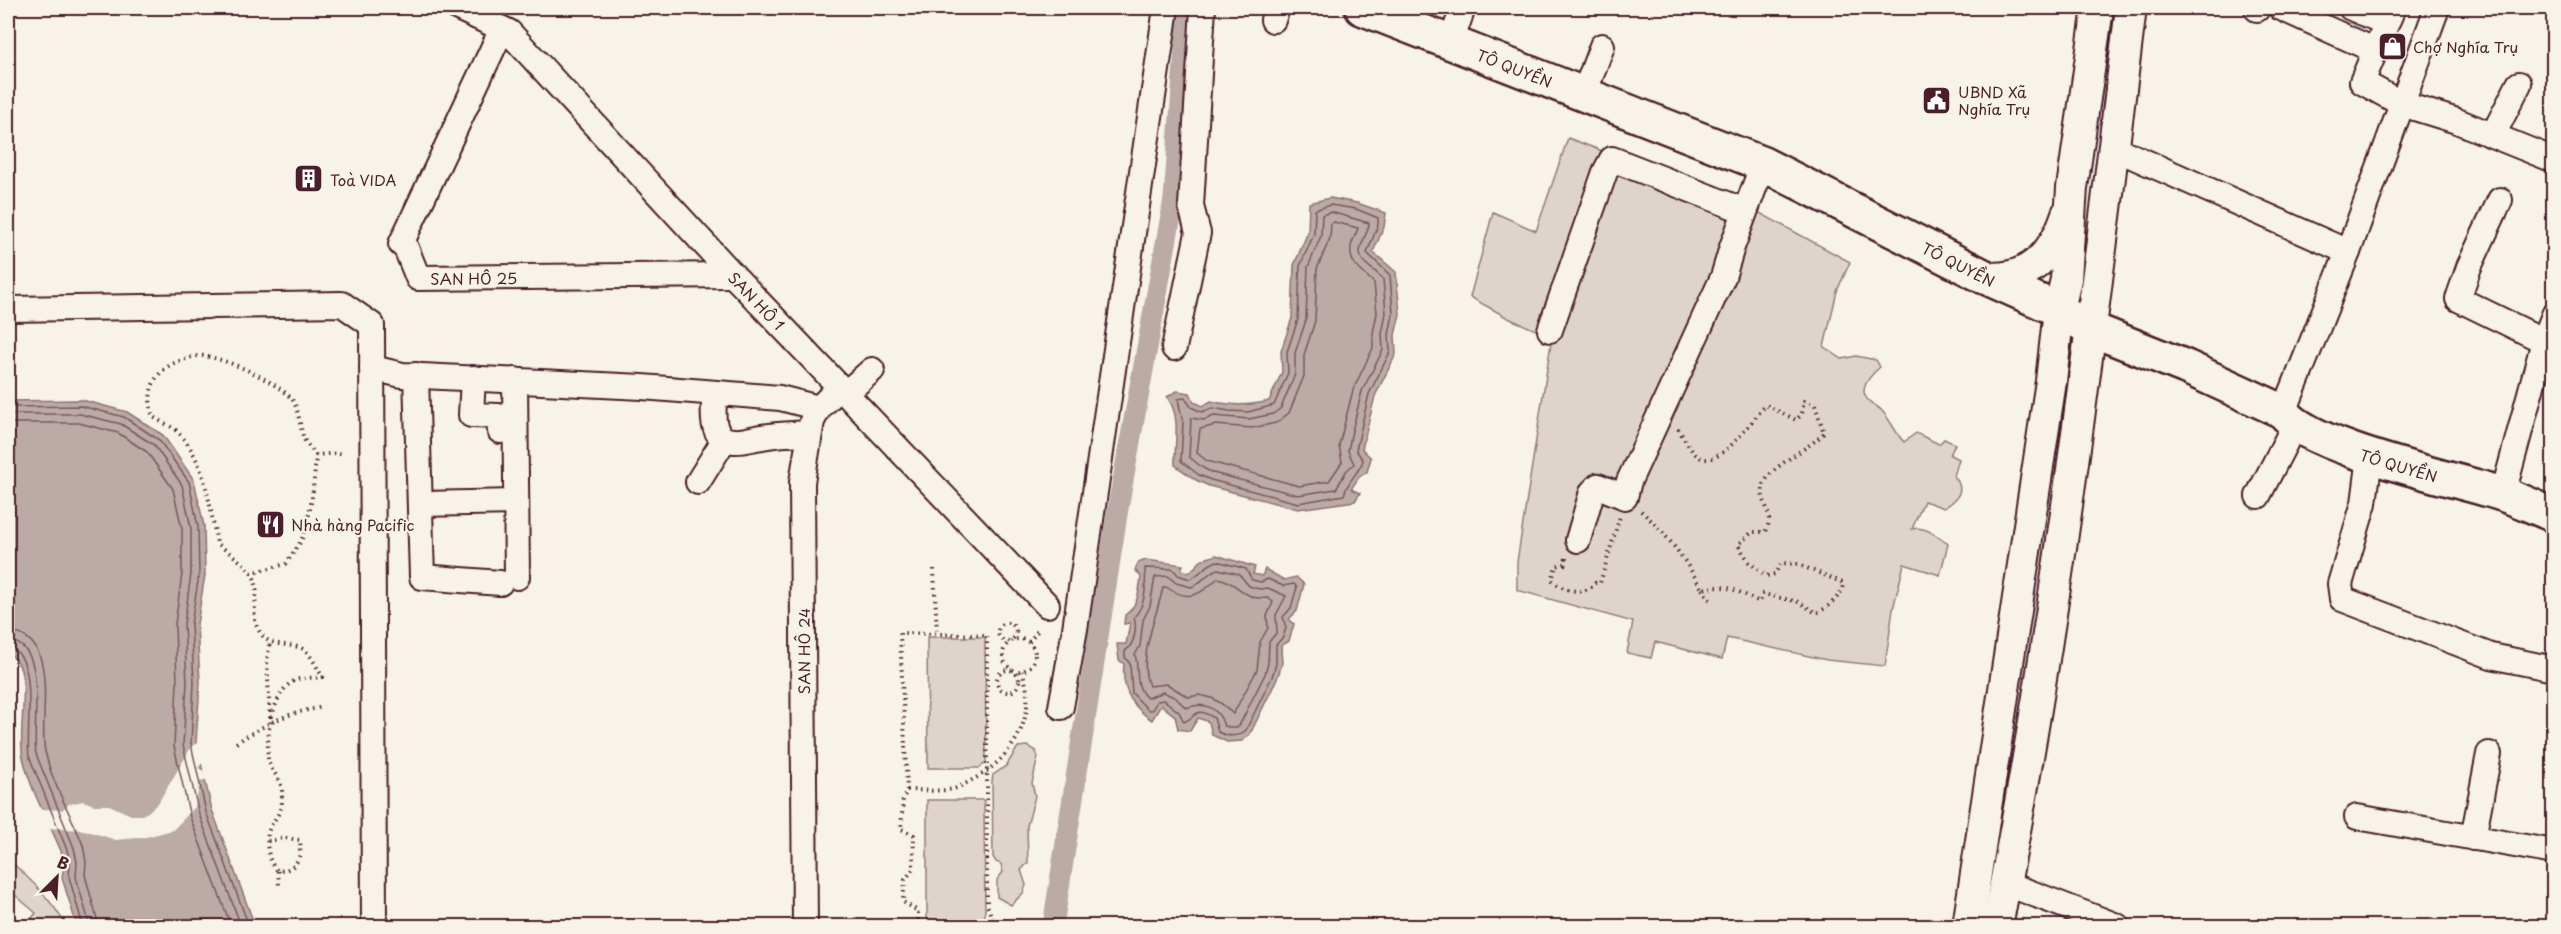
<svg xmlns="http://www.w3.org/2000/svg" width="2561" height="934" font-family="'Playpen Sans',sans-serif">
  <rect width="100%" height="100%" fill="#f7f3e8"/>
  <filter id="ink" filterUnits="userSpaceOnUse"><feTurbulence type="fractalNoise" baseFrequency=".0167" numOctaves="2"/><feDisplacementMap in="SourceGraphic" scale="12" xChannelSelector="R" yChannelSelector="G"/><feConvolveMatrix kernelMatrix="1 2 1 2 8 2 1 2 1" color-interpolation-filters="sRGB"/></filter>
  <g filter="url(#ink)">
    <!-- green -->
    <g fill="#ded4cc" stroke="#947a7c" stroke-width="1.5">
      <path d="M1568,138L1747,206L1850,262L1837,291L1824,347L1842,359L1856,356L1876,360L1880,367C1872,374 1858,388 1867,399C1871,404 1878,406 1882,411C1891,420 1895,433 1904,442L1916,433L1939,444L1944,439L1955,444L1950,455L1959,459L1954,476C1966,490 1958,499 1944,508L1924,501L1912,529C1924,525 1938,536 1948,544L1940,575L1904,564L1893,609L1885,666L1827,660L1727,638L1722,659L1655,642L1651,658L1627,653L1633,622L1517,590V562L1552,337L1508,318L1470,297L1493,212L1536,231Z"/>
      <path d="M927,637H985L986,762L979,768H928Z"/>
      <path d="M1027,746L1035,750L1038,757L1032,783L1035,796L1027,826L1028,863L1021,870L1026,885L1023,893L1011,905L997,897V880L1003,872L1001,864L996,862L993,857L992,782L993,775L1006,766L1018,747Z"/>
      <path d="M927,800H984L985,926H927Z"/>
      <path d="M8,859C29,878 53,901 66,926H30L27,924L36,913L8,889Z"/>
    </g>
    <!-- water -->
    <g fill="#bcaaa7" stroke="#8e7275" stroke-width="1.5">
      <path d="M1330,198L1357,203L1386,213L1384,227L1373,252L1396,272L1400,314L1395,335L1396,354L1375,396L1362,449L1371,458L1367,472L1359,477L1351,489L1360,493L1355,501L1298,509L1209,486L1196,480L1175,465C1174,442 1182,417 1167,397L1177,391L1190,393L1194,402L1203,406L1211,401C1232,406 1248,406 1269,401L1282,372L1281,351L1292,318L1294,265L1308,232L1309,203Z"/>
      <path d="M82,400L127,412L163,435L194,480L204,526L205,575L197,624L200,683L196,742L212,810L255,926H77L62,878L64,863L61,851C48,820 30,790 23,757C17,732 31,683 17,661C14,658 10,655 8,651V401Z"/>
      <path d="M1216,555L1255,567L1253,574L1262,576L1265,569L1284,580L1296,577L1304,584L1297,611L1289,619L1294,624L1289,641L1281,646L1282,664L1277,679L1250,734L1242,741L1227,742L1212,735L1209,722L1198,718L1190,731L1178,729L1175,716L1161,705L1152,720C1132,707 1121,689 1124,664L1119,660L1117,644H1126L1130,623L1124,624L1125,615C1138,606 1139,592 1141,577L1135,570L1138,563L1146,560L1183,565L1181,570L1189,573L1202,560Z"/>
    </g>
    <!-- pier -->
    <path fill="#f7f3e8" d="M199,742L204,761L198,768L204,771L206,769L208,779L200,782L195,807L173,830L146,837L116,840L84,830L48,828L39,809L62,810L69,804L83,801L94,805H109L131,815H142L148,812L158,803L192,746Z"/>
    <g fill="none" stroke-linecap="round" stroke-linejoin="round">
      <!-- shore -->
      <g stroke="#78575d" stroke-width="1.5">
        <path d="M1330,205L1356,209L1378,218V225L1367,253L1390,275L1393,314L1389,335L1390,352L1369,394L1356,450L1363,460C1361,471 1348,479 1344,495L1298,503L1211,480L1199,475L1181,461L1183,423L1178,399L1185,398L1191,407L1202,412L1213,408L1229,411L1248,412L1274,405L1288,373L1287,352L1298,319L1300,266L1314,234L1315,210Z"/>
        <path d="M1331,212L1369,223C1369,235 1352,251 1365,263C1371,269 1378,273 1383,279L1386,313L1382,334L1383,350L1362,391L1351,435L1348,451L1354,464L1347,470L1336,489L1298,495L1213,473L1203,468L1189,457L1191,418L1204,420L1214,416L1249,419L1273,414L1281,408L1295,374V353L1306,320L1308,267L1321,236L1322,215Z"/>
        <path d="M1334,222L1358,228C1356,235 1352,240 1351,247C1348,265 1364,272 1374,283L1377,313L1373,333V348L1353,390L1339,445L1342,462L1329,481L1299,486L1207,461L1197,453L1200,429L1216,425L1252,428L1276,423L1289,413L1304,376V355L1315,321L1317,269L1330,238L1331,224Z"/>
        <path d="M8,407L81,406L124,417L159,440L189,482L198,527L199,575L191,624L194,683L191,744L206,812L249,926"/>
        <path d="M8,414H80L121,424L154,445L182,485L191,528V574L184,624L187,683L183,745L199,814L241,926"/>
        <path d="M8,423H79L118,433L147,452L173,489L182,529V574L175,624L177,683L174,746L190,817L231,926"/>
        <path d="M1217,561L1246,569L1252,580L1261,582L1268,579L1283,586L1294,584L1297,587L1291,608L1283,617L1286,628L1283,637L1276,645V664L1272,677L1246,730C1237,738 1228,737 1218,732L1214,718C1195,706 1198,716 1184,722L1179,712L1164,700L1157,701L1152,710H1148L1132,693L1130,664L1125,657V651C1135,645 1137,627 1134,617C1147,604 1146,583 1145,568L1173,569L1178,575L1190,579C1201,574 1205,565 1217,561Z"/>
        <path d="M1218,569L1239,574L1249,586L1259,589L1268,588L1286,596L1276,615L1277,632L1269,642L1268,663L1265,674L1239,726L1236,728L1224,726C1219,708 1205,701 1186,708L1176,698L1163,692L1147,698C1133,686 1140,669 1135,655L1140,646L1143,620L1150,606L1155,577L1168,576L1176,583L1191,587C1203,583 1207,572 1218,569Z"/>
        <path d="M1218,578C1239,582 1243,601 1268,598L1273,602L1267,616L1268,628L1260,642L1257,670L1233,714L1222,704L1212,698L1199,695L1188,697L1167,684L1149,686C1137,660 1157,615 1163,588L1166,587C1190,603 1199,595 1218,578Z"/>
        <path d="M8,632C62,634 38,721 45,751C52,784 71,814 83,845L86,862L85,875L99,926"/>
        <path d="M8,641C50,643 31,728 36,754L74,848L77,862L76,877L90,926"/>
        <path d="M8,648C40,652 25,734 29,756L67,850L70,863L69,877L83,926"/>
      </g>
      <!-- canal -->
      <path stroke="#bcaaa7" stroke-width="21" d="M1053,926L1118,508L1174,199L1188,8"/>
      <defs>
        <g id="minor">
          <path id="s1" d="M458,8L509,32L733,275L1047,605"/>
          <path d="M2281,8L2376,51"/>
          <path d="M2351,8L2386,23"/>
          <path d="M2393,8L2362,82L2402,104L2457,121L2554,160"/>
          <path d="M2257,9V8"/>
          <path d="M1273,20L1277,8"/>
          <path id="s2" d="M502,29L401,244L406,248L418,278L733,275"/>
          <path d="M1451,42L1463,8"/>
          <path d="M1584,94L1602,46"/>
          <path d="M2493,135L2519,84"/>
          <path d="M2114,148L2348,252"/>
          <path d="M2500,200L2469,267L2458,299L2544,341"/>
          <path d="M8,309L342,304L372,325L374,926"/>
          <path d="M1550,330L1605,172L1612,159L1745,211"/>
          <path d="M1174,348L1198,233L1191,206L1203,8"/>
          <path d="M372,368L402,375L642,387L780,398L819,408"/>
          <path d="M416,375L422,577L500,583"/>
          <path d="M473,378L471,415L499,416L500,431"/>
          <path d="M515,380L517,577"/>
          <path d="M715,393C713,410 709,441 734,441C743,442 753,438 762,437C777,434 793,434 808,433"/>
          <path d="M846,393L872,370"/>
          <path d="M2284,412L2348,252L2437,8"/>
          <path d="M2370,457L2364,503L2340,584L2342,599L2491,656L2554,669"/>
          <path d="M698,482L724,440"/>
          <path d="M2503,494L2544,341L2554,315"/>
          <path d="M2258,496L2295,424"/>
          <path d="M420,504L516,502"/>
          <path d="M1578,540L1592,492L1598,486L1625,497L1629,481L1723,277L1732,247L1763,164"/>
          <path d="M1061,707L1075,629L1166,8"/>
          <path d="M2357,817L2554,852"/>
          <path d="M2473,838L2489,754"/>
          <path d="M2005,883L2117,926"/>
          <path d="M805,926L802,482L812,421L819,408L840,387"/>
        </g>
        <g id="tertiary">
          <path d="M1985,277C2029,283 2054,253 2067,214"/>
          <path d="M1968,926L2051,381L2059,310L2066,279L2072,188L2098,8"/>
          <path d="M1997,926C2057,623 2093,314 2131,8"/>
        </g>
        <g id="secondary">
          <path id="s3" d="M1362,8L1763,164L1985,277L2059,310L2091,329L2186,367L2284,412C2304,447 2460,480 2502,494C2520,500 2536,508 2554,515"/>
        </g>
      </defs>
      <!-- minor casing -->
      <use href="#minor" stroke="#4a1f2b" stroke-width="28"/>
      <!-- tertiary casing -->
      <use href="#tertiary" stroke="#4a1f2b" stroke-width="34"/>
      <!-- secondary casing -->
      <use href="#secondary" stroke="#4a1f2b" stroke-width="38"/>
      <!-- path -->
      <g stroke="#4a1f2b" stroke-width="4" stroke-dasharray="1.5 4.5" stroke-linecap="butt">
        <path d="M1641,511C1667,534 1685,559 1702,589C1730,583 1735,591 1760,602L1763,594L1799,602L1816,613C1828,608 1840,597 1844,585L1841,582L1797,564L1781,563L1775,574L1766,576L1749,562L1738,545L1752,532H1765C1777,512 1757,502 1764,484C1771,465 1809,449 1824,433L1815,405L1804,401L1802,414L1796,420L1766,405C1753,418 1719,472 1698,456C1689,450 1683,435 1676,426"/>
        <path d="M1566,558L1565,564L1556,566L1552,580C1560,590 1587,597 1595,583H1600L1620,516"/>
        <path d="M934,569L937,634"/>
        <path d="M251,573L286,564C291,555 300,545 303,536C312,509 314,483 316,455"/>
        <path d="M1702,589L1710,600"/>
        <circle cx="1007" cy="632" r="9"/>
        <circle cx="1019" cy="655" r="16"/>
        <path d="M1029,642L1039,629"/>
        <circle cx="1008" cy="681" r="11"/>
        <path d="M270,718L267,660L270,641"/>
        <path d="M236,743C271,721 283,714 324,707"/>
        <path d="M907,790C921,790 939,792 953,789C961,787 968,782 974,779C1013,758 1039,715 1022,671"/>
        <path d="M268,841L285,838L300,840C302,857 297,870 278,871C268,863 266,845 268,833C271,821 282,815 282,800C284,775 270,775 268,758C266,736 273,689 296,680C303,677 315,678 323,677C316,668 311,652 301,648C288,643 271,647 262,635C246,615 262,597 254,578C247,563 228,553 217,543C209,504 206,462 178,432C172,426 161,422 153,417C144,388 157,366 186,359C192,357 198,355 204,356C230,360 271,379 290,397C300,407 299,429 305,441C308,446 313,451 316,455L341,453"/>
        <path d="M278,871L279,885"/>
        <path d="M918,926V911L903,902L905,880L913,869L914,835L901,829L903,799L907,790L900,633L987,635V905L995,926"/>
      </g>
      <!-- minor -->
      <use href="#minor" stroke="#f7f3e8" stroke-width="24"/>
      <!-- tertiary -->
      <use href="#tertiary" stroke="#f7f3e8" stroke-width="30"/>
      <!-- secondary -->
      <use href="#secondary" stroke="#f7f3e8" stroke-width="33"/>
    </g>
  </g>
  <!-- icons -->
  <defs>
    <symbol id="shop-square" viewBox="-11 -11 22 22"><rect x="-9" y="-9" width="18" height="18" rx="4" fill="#4a1f2b" stroke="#f7f3e8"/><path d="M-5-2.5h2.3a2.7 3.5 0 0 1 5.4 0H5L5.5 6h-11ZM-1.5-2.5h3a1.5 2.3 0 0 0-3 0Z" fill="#fff"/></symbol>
    <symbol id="civic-square" viewBox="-11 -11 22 22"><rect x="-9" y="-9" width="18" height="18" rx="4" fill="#4a1f2b" stroke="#f7f3e8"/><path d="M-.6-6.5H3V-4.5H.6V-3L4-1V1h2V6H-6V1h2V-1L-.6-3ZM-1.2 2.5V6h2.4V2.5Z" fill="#fff"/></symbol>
    <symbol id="building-square" viewBox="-11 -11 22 22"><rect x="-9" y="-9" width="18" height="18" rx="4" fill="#4a1f2b" stroke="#f7f3e8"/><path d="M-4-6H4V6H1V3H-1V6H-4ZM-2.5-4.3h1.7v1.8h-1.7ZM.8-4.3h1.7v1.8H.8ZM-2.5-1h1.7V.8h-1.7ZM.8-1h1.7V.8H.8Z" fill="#fff"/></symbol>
    <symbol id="restaurant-square" viewBox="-11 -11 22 22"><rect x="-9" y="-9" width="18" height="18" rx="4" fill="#4a1f2b" stroke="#f7f3e8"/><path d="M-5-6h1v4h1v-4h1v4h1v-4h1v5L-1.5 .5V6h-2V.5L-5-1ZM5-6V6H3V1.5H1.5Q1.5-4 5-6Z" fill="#fff"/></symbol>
  </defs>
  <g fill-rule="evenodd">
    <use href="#shop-square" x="2376" y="30" width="33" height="33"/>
    <use href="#civic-square" x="1920" y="84" width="33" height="33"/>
    <use href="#building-square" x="292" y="162" width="33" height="33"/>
    <use href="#restaurant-square" x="254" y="508" width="33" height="33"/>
  </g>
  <g text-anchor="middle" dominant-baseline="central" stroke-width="4.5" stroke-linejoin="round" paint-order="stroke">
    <!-- poi labels -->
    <g font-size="15" fill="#4a1f2b" stroke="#f7f3e8" text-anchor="start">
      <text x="2413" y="46">Chợ Nghĩa Trụ</text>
      <text x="1958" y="91">UBND Xã<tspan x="1958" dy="17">Nghĩa Trụ</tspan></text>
      <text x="330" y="179">Toà VIDA</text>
      <text x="291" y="524">Nhà hàng Pacific</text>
    </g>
    <!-- street labels -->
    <g font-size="15" fill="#4a1f2b" stroke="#f7f3e8">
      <text stroke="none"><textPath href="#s3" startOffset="164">TÔ QUYỀN</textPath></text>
      <text stroke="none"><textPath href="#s3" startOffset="650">TÔ QUYỀN</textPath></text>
      <text stroke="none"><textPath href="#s2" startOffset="332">SAN HÔ 25</textPath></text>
      <text stroke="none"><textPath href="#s1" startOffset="422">SAN HÔ 1</textPath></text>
      <text stroke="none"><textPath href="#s3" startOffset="1136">TÔ QUYỀN</textPath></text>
      <text transform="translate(803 651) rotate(-90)">SAN HÔ 24</text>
    </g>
  </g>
  <!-- margin -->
  <rect width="2561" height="934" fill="none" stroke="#f7f3e8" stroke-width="30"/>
  <rect x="15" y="15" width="2531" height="904" fill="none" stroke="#4a1f2b" stroke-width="2" filter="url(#ink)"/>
  <!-- north arrow -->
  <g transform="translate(57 877) rotate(24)" stroke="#f7f3e8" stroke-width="4.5" paint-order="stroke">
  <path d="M0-4.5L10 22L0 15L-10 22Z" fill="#4a1f2b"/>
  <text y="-9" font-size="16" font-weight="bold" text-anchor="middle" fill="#4a1f2b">B</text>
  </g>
</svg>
